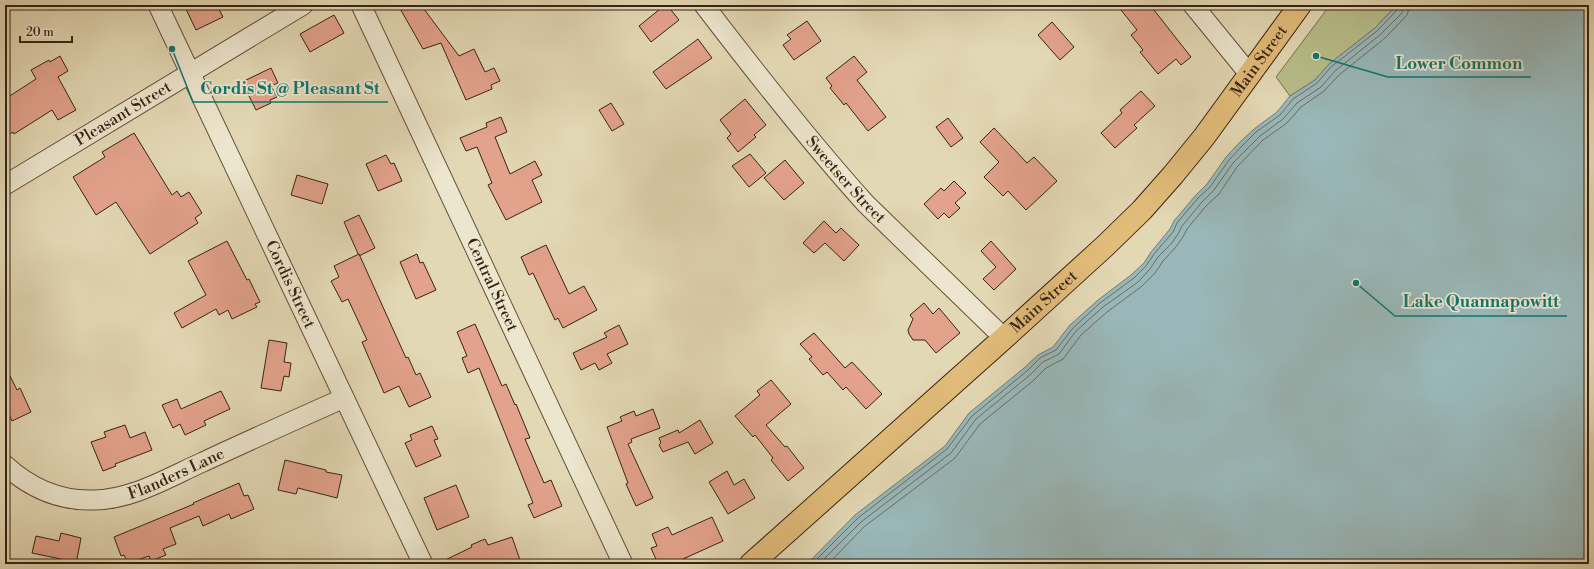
<svg xmlns="http://www.w3.org/2000/svg" width="1594" height="569" font-family="'Libre Bodoni',serif">
  <rect width="100%" height="100%" fill="#e3d8b4"/>
  <filter id="stains"><feTurbulence type="fractalNoise" baseFrequency=".005" numOctaves="4"/><feColorMatrix values="0 0 0 0 .2 0 0 0 0 .09 0 0 0 0 .02 0 0 0 .5 -.17"/></filter>
  <radialGradient id="worn" r=".72"><stop offset=".6" stop-color="#630" stop-opacity="0"/><stop offset="1" stop-color="#630" stop-opacity=".3"/></radialGradient>
  <!-- green -->
  <path fill="#b8be8a" stroke="#78704e" d="M1330,5H1397L1375,28L1329,64L1315,80L1290,96L1276,77Z"/>
  <!-- water -->
  <path fill="#99b7b8" stroke="#727c76" d="M1397,5H1589V564H807L855,515L945,446L969,413L1024,368L1038,355L1053,347L1070,325L1098,300L1131,275L1144,263L1151,252L1170,229L1174,221L1195,196L1207,184L1226,157L1239,143L1254,129L1277,112L1290,96L1315,80L1329,64L1375,28Z"/>
  <g fill="none" stroke-linecap="round" stroke-linejoin="round">
    <!-- shore -->
    <g stroke="#686d65" stroke-width="1">
      <path d="M812,564L858,518L947,449L972,416L1027,371L1040,358L1056,350L1073,328L1100,303L1134,278L1146,266L1154,254L1173,232L1177,223L1198,198L1210,187L1229,160L1242,146L1256,132L1280,115L1293,99L1317,83L1331,67L1377,31L1398,9L1399,5"/>
      <path d="M819,564L861,522L951,453L976,419L1030,375L1043,362L1059,354L1076,331L1103,307L1138,282L1150,269L1158,257L1171,244L1178,234L1182,226L1202,202L1214,190L1233,163L1260,136L1283,119L1297,103L1321,87L1335,71L1381,34L1402,13L1404,5"/>
      <path d="M828,564L865,526L955,458L980,424L1034,380L1046,368L1063,359L1081,335L1107,312L1142,286L1155,273L1163,261L1175,248L1183,237L1187,229L1206,206L1219,194L1237,167L1263,140L1287,123L1301,107L1324,91L1339,75L1385,38L1407,15L1410,5"/>
    </g>
  </g>
  <!-- building -->
  <g fill="#e3a28c" stroke="#372312">
    <path d="M184,5H217L223,17L196,30Z"/>
    <path d="M398,5H421L459,56L474,49L485,72L494,68L500,81L491,85L492,89L466,100L441,43L423,49Z"/>
    <path d="M665,5H667L679,20L651,42L639,26Z"/>
    <path d="M1117,5H1150L1191,57L1181,65L1176,59L1158,74L1140,52L1143,50L1131,35L1137,30Z"/>
    <path d="M334,15L344,33L310,52L300,34Z"/>
    <path d="M807,21L821,41L794,60L783,45L791,39L787,35Z"/>
    <path d="M1052,22L1074,47L1060,60L1038,35Z"/>
    <path d="M698,39L712,58L666,89L653,72Z"/>
    <path d="M60,56L68,71L58,77L76,110L58,120L52,110L14,134L13,132L5,137V99L36,79L31,70L49,60L50,62Z"/>
    <path d="M854,56L867,72L857,80L886,117L868,131L846,103L844,105L830,88L832,86L826,78Z"/>
    <path d="M271,68L278,83L271,86L277,97L270,100L271,103L256,110L242,82Z"/>
    <path d="M1141,91L1155,106L1134,125L1137,128L1115,148L1101,133L1122,113L1120,110Z"/>
    <path d="M745,99L766,125L754,135L756,137L738,152L727,138L731,134L720,120Z"/>
    <path d="M611,103L624,124L612,131L599,110Z"/>
    <path d="M501,117L507,132L495,137L510,174L535,161L542,175L532,180L542,202L506,220L488,185L492,183L477,147L466,151L460,138L487,127L486,123Z"/>
    <path d="M948,118L963,138L951,147L936,127Z"/>
    <path d="M994,128L1027,163L1034,157L1057,181L1026,210L1008,191L1003,196L984,177L999,162L980,142Z"/>
    <path d="M134,133L172,195L177,191L181,197L189,192L202,213L195,218L198,223L150,254L116,202L96,215L73,177L105,157L102,152Z"/>
    <path d="M750,154L766,173L749,187L732,166Z"/>
    <path d="M386,155L391,164L394,163L402,181L378,191L366,164Z"/>
    <path d="M785,160L804,183L784,200L764,178Z"/>
    <path d="M297,175L328,184L322,204L291,195Z"/>
    <path d="M954,181L966,193L955,203L960,208L949,218L944,213L938,219L924,204L941,188L944,191Z"/>
    <path d="M359,215L375,248L359,256L344,222Z"/>
    <path d="M824,221L836,233L841,228L859,245L844,261L825,243L814,253L803,243Z"/>
    <path d="M227,241L247,280L249,279L260,302L255,304L257,307L232,319L228,310L219,315L216,309L182,328L174,313L206,295L188,261Z"/>
    <path d="M991,241L1016,269L994,290L983,279L996,267L981,251Z"/>
    <path d="M546,245L569,294L584,286L597,310L563,328L558,318L555,320L533,273L529,275L521,257Z"/>
    <path d="M359,254L406,358L408,357L416,375L420,373L431,397L409,407L399,386L384,393L362,342L367,340L348,299L342,302L331,281L339,277L334,266Z"/>
    <path d="M417,254L420,263L423,262L436,290L416,299L400,262Z"/>
    <path d="M924,303L933,314L939,308L960,333L936,353L925,340H913L909,334L908,330L913,319L910,315Z"/>
    <path d="M475,324L502,386L506,384L515,405L516,404L530,438L525,439L544,483L551,480L562,506L534,518L528,505L533,503L479,368L468,373L462,358L467,356L457,332Z"/>
    <path d="M619,325L628,344L607,354L612,363L599,370L595,363L581,370L573,353L607,337L604,333Z"/>
    <path d="M814,333L845,368L852,362L882,394L866,409L846,387L843,390L827,372L823,375L809,359L812,357L800,344Z"/>
    <path d="M269,340L287,343L284,362L291,363L289,377L284,376L281,391L261,388Z"/>
    <path d="M5,366L17,390L20,388L31,412L12,421L5,406Z"/>
    <path d="M771,380L791,404L766,425L785,447L787,446L804,468L788,481L771,460L773,458L755,435L753,437L735,416L760,395L757,391Z"/>
    <path d="M221,391L230,409L204,421L206,425L185,435L180,424L173,428L162,405L177,399L181,409Z"/>
    <path d="M653,409L660,428L631,439L632,442L628,444L653,498L636,506L626,484L628,483L607,427L622,421L620,417L634,411L636,416Z"/>
    <path d="M700,420L713,443L695,454L688,442L663,452L659,445L661,443L659,438L678,430L679,433Z"/>
    <path d="M125,425L130,438L145,432L152,450L115,464L116,466L103,471L91,442L106,437L104,432Z"/>
    <path d="M432,426L438,439L434,440L441,456L416,467L405,443L412,440L410,435Z"/>
    <path d="M285,460L326,470V472L342,475L337,498L298,488L296,494L278,490Z"/>
    <path d="M727,471L734,485L744,479L755,498L728,514L709,482Z"/>
    <path d="M239,483L244,496L248,495L254,509L231,519L229,514L203,526L199,516L170,528L176,544L163,549L166,555L151,561L149,556L128,563L124,555L121,556L114,537L194,504L193,503Z"/>
    <path d="M456,485L469,517L437,530L424,498Z"/>
    <path d="M712,517L723,541L683,559L685,564H658L651,548L657,546L652,534L668,527L672,535Z"/>
    <path d="M61,533L81,538L76,564L61,562V559L32,553L36,536L59,541Z"/>
    <path d="M512,537L520,560L511,564H437L472,547L471,545L485,539L488,545Z"/>
  </g>
  <g fill="none" stroke-linecap="round" stroke-linejoin="round">
    <defs>
      <g id="street">
        <path id="s1" d="M158,5L423,564"/>
        <path id="s2" d="M361,5L623,564"/>
        <path id="s3" d="M704,5C756,73 809,141 866,204L1004,338"/>
        <path d="M1193,5L1250,75"/>
        <path id="s4" d="M5,185L303,5"/>
        <path id="s5" d="M5,465C29,487 59,501 93,500C132,500 169,477 203,462C250,440 297,419 344,398"/>
      </g>
      <g id="primary">
        <path id="s6" d="M751,564L1004,338L1105,246L1142,210L1173,175L1204,137L1300,5"/>
      </g>
    </defs>
    <!-- street casing -->
    <use href="#street" stroke="#62503a" stroke-width="21"/>
    <!-- primary casing -->
    <use href="#primary" stroke="#372312" stroke-width="24"/>
    <!-- street -->
    <use href="#street" stroke="#ede6ce" stroke-width="19"/>
    <!-- primary -->
    <use href="#primary" stroke="#e2bc7a" stroke-width="22"/>
  </g>
  <g text-anchor="middle" dominant-baseline="central" stroke-width="3.5" stroke-linejoin="round" paint-order="stroke">
    <!-- street labels -->
    <g font-size="16" fill="#372312" stroke="#ede6ce">
      <text stroke="none"><textPath href="#s6" startOffset="717">Main Street</textPath></text>
      <text stroke="none"><textPath href="#s4" startOffset="138">Pleasant Street</textPath></text>
      <text stroke="none"><textPath href="#s3" startOffset="225">Sweetser Street</textPath></text>
      <text stroke="none"><textPath href="#s1" startOffset="309">Cordis Street</textPath></text>
      <text stroke="none"><textPath href="#s2" startOffset="309">Central Street</textPath></text>
      <text stroke="none"><textPath href="#s6" startOffset="393">Main Street</textPath></text>
      <text stroke="none"><textPath href="#s5" startOffset="185">Flanders Lane</textPath></text>
    </g>
  </g>
  <!-- callouts -->
  <path fill="none" stroke="#0f766e" stroke-width="1.5" d="M1316 56L1388 77H1531M172 49L193 102H388M1356 283L1395 316H1567"/>
  <g fill="#0f766e" stroke="#ede6ce" stroke-width="1.5">
    <circle cx="1316" cy="56" r="4"/>
    <circle cx="172" cy="49" r="4"/>
    <circle cx="1356" cy="283" r="4"/>
  </g>
  <g font-size="17" text-anchor="middle" font-weight="bold" fill="#0f766e" stroke="#ede6ce" stroke-width="3.5" stroke-linejoin="round" paint-order="stroke">
    <text x="1459" y="69">Lower Common</text>
    <text x="290" y="94">Cordis St @ Pleasant St</text>
    <text x="1481" y="307">Lake Quannapowitt</text>
  </g>
  <!-- margin -->
  <rect width="1594" height="569" fill="none" stroke="#e3d8b4" stroke-width="20"/>
  <rect x="6" y="6" width="1582" height="557" fill="none" stroke="#372312" stroke-width="2"/>
  <rect x="10" y="10" width="1574" height="549" fill="none" stroke="#372312"/>
  <!-- scale -->
  <path d="M20 36v6h52v-6" fill="none" stroke="#372312" stroke-width="2"/>
  <text x="26" y="36" font-size="12" fill="#372312" stroke="#ede6ce" stroke-width="3" paint-order="stroke">20 m</text>
  <rect width="100%" height="100%" filter="url(#stains)"/>
  <rect width="100%" height="100%" fill="url(#worn)"/>
</svg>
